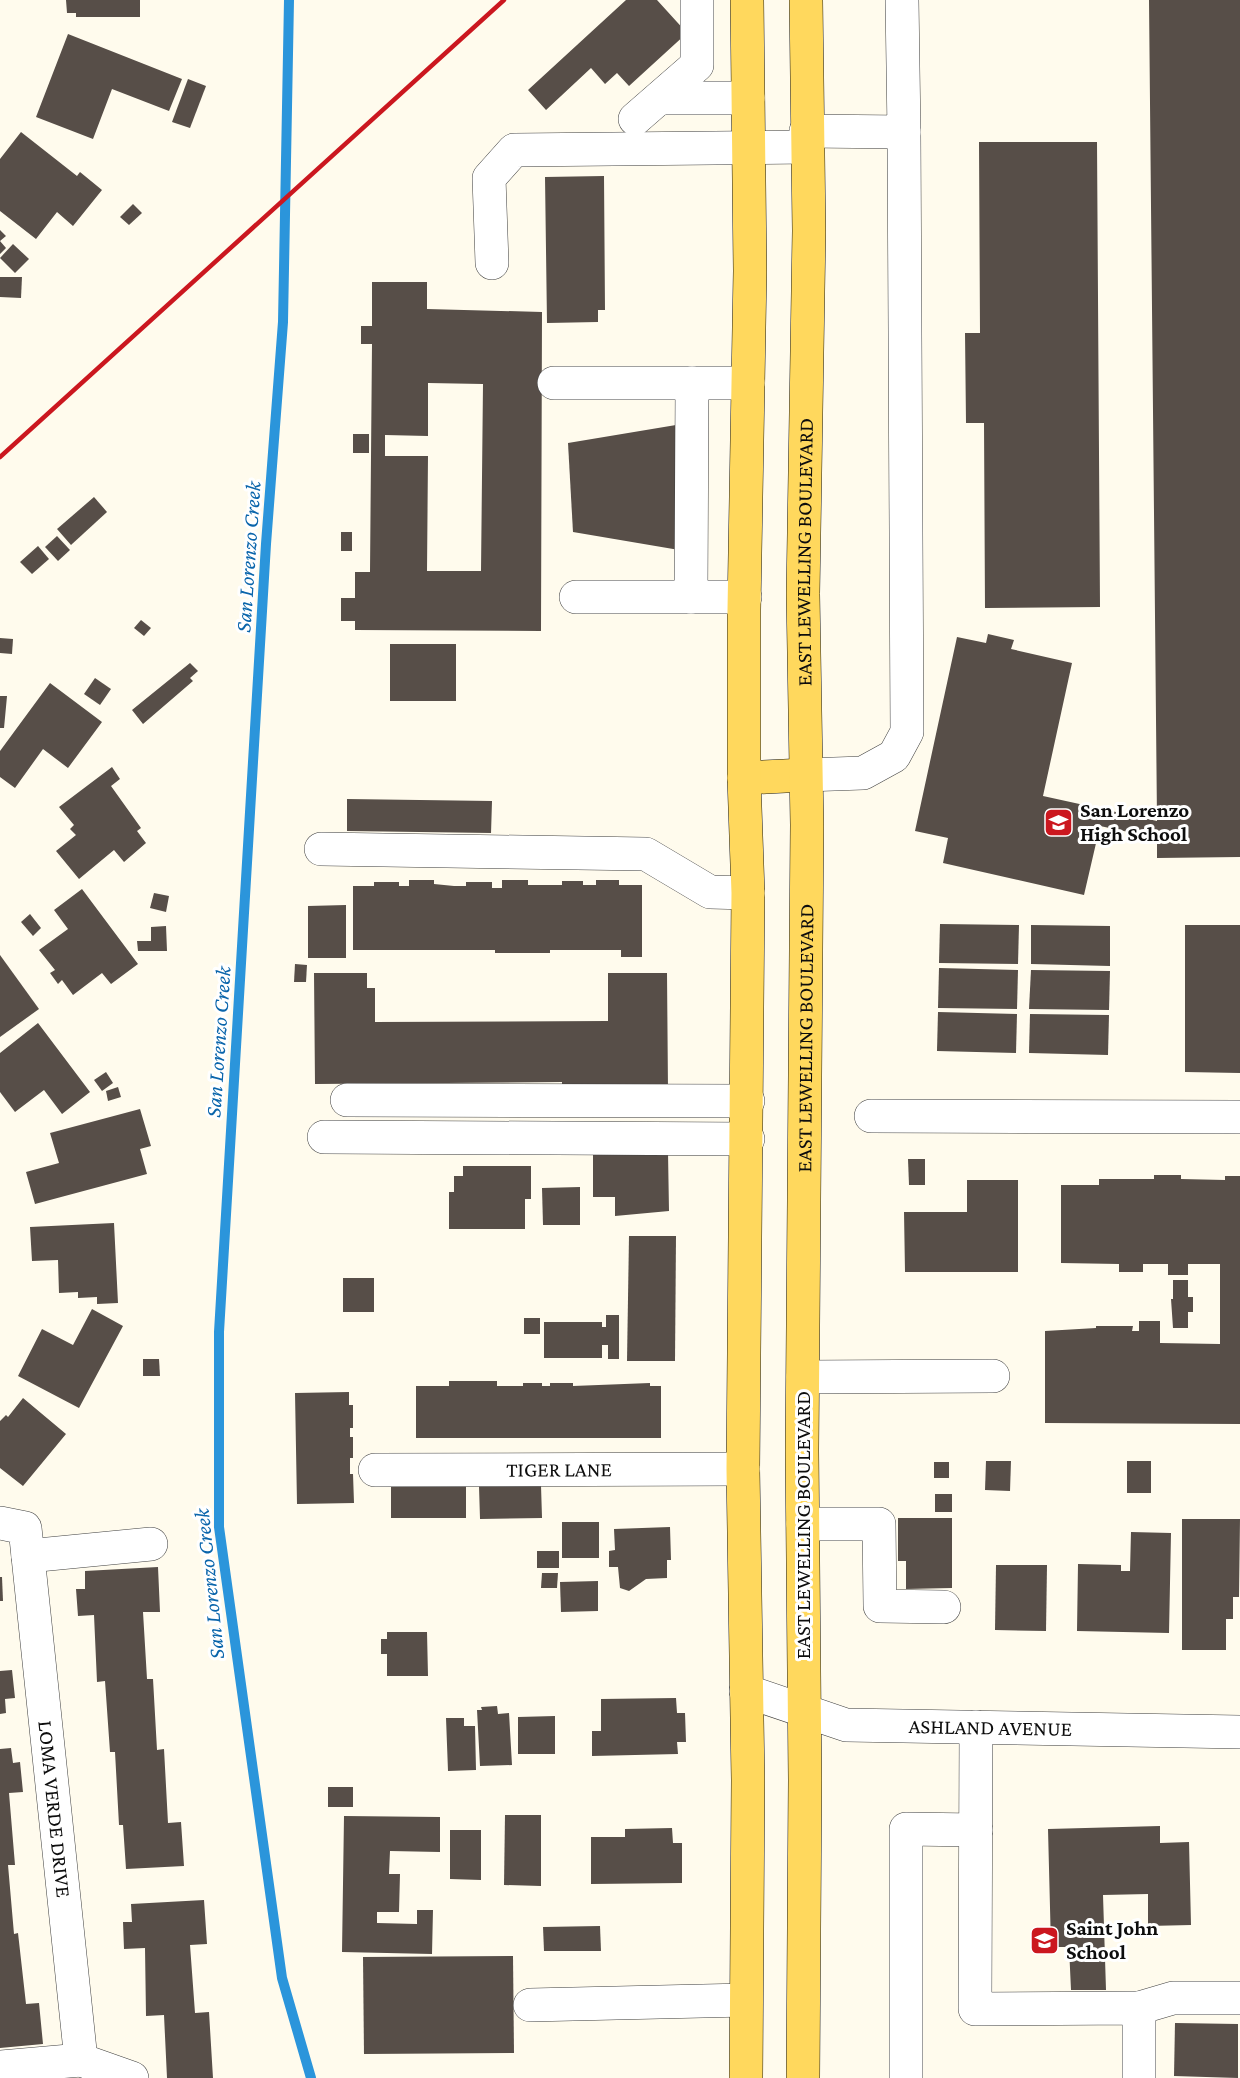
<svg xmlns="http://www.w3.org/2000/svg" width="1240" height="2078" font-family="'Crimson Pro',serif">
  <rect width="100%" height="100%" fill="#fffbed"/>
  <g fill="none" stroke-linecap="round" stroke-linejoin="round">
    <!-- stream -->
    <path stroke="#2b95db" stroke-width="10" d="M289,0L283,322L266,544L219,1332V1527L282,1978L311,2078"/>
  </g>
  <!-- building -->
  <g fill="#574e48" fill-rule="evenodd">
    <path d="M66,0H140V17H76V13H67Z"/>
    <path d="M626,0H657L687,33L629,86L617,73L605,84L591,68L546,110L528,90Z"/>
    <path d="M1149,0H1240V857L1157,858V838L1100,826L1084,895L943,863L948,838L915,831L957,637L986,643L988,634L1014,640L1011,649L1072,663L1043,796L1157,821Z"/>
    <path d="M68,34L182,79L169,111L112,89L93,139L36,117Z"/>
    <path d="M188,79L206,86L190,128L172,122Z"/>
    <path d="M21,132L77,176L80,172L102,190L73,226L57,212L36,239L0,211V159Z"/>
    <path d="M979,142H1097L1100,607L985,608L984,423H966L965,333H980Z"/>
    <path d="M604,176L605,310H598V322L547,323L545,177Z"/>
    <path d="M133,204L142,213L129,225L120,217Z"/>
    <path d="M0,230L6,236L0,241L6,248L0,254Z"/>
    <path d="M13,244L29,259L15,273L0,258Z"/>
    <path d="M0,277H22L21,298L0,297Z"/>
    <path d="M372,282H427V309L542,312L541,631L355,630V621H341V598H355V572H370L372,344H361V326H372ZM428,383L483,384L481,571H427L428,456H385V435L428,436Z"/>
    <path d="M682,424L685,551L573,532L568,443Z"/>
    <rect x="353" y="434" width="16" height="19"/>
    <path d="M94,497L107,512L71,545L57,529Z"/>
    <rect x="341" y="532" width="11" height="19"/>
    <path d="M57,536L70,550L58,561L45,547Z"/>
    <path d="M38,546L49,559L32,574L20,562Z"/>
    <path d="M141,620L151,628L144,636L134,628Z"/>
    <path d="M0,638L13,639L12,654L0,653Z"/>
    <rect x="390" y="644" width="66" height="57"/>
    <path d="M190,663L198,671L190,678L193,681L143,724L132,710Z"/>
    <path d="M95,678L111,689L100,705L84,694Z"/>
    <path d="M50,683L102,722L68,768L43,749L15,788L0,777V751Z"/>
    <path d="M0,696H7L4,728H0Z"/>
    <path d="M112,767L120,779L111,786L141,828L137,831L146,843L124,862L114,850L79,879L56,851L76,835L70,829L74,825L59,807Z"/>
    <path d="M347,799L492,801L491,833L347,831Z"/>
    <path d="M409,880H434V884L454,886H466V882H492V888H502V880H528V885H562V881H583V885H596V880H619V885H642V957H621V950H550V953H495V950H353V886H374V882H399V886H409Z"/>
    <path d="M82,889L138,964L111,984L102,973L73,995L62,980L58,984L50,973L55,970L39,950L68,929L54,910Z"/>
    <path d="M154,893L169,896L166,912L150,908Z"/>
    <path d="M346,905V958H308V906Z"/>
    <path d="M30,914L41,928L33,936L21,922Z"/>
    <path d="M940,924L1019,925L1018,964L939,963Z"/>
    <path d="M1031,925L1110,926V966L1031,964Z"/>
    <path d="M1185,925H1240V1073L1185,1072Z"/>
    <path d="M166,926L167,951H138L137,941H151V927Z"/>
    <path d="M0,955L39,1009L0,1037Z"/>
    <path d="M295,964L307,965L306,982H294Z"/>
    <path d="M939,968L1018,970L1017,1009L938,1008Z"/>
    <path d="M1031,970L1110,971L1109,1010L1029,1009Z"/>
    <path d="M314,973H367V988H375V1022L608,1021V973H667L668,1090L562,1091V1082L315,1084Z"/>
    <path d="M938,1012L1017,1014L1016,1053L937,1051Z"/>
    <path d="M1030,1014L1109,1015L1108,1055L1029,1053Z"/>
    <path d="M38,1023L90,1092L62,1114L44,1090L15,1112L0,1092V1053Z"/>
    <path d="M106,1072L113,1083L102,1091L94,1080Z"/>
    <path d="M118,1087L121,1097L108,1101L106,1091Z"/>
    <path d="M140,1109L151,1146L140,1149L147,1174L35,1204L26,1172L59,1163L50,1133Z"/>
    <path d="M668,1152L669,1211L615,1216V1197H593V1153Z"/>
    <path d="M908,1159H925V1185H909Z"/>
    <path d="M463,1166H531V1199H525V1229H449V1192H454V1176H463Z"/>
    <path d="M1154,1175H1181V1179L1225,1180V1176H1240V1424L1045,1423V1331L1096,1328V1326H1133L1132,1331H1139V1321H1160V1343L1220,1344V1264H1188V1275H1168V1264H1143V1272H1119V1264L1061,1263V1185H1099V1179H1154Z"/>
    <path d="M967,1180H1018V1272H905L904,1212H967Z"/>
    <path d="M580,1187V1225H543L542,1188Z"/>
    <path d="M114,1223L118,1303L97,1304V1297L78,1298V1292L59,1293L58,1260L32,1261L30,1227Z"/>
    <path d="M629,1236H676L675,1361H627Z"/>
    <rect x="343" y="1278" width="31" height="34"/>
    <path d="M1173,1280H1188V1297H1193V1312H1188V1328H1173L1171,1299H1173Z"/>
    <path d="M92,1309L123,1326L79,1408L18,1376L42,1329L73,1345Z"/>
    <path d="M606,1315H619V1359H608V1345H602V1358H544V1322H602V1327H606Z"/>
    <rect x="524" y="1318" width="16" height="16"/>
    <path d="M143,1359H159L160,1376H143Z"/>
    <path d="M449,1381H497V1386H523V1383H542V1386H550V1383H573V1386L650,1383V1386H661V1438H416V1386H449Z"/>
    <path d="M349,1392V1405H353V1428H350V1437H353V1458H350V1474H353L354,1503L297,1504L295,1393Z"/>
    <path d="M23,1398L66,1434L23,1486L0,1468V1421L6,1415L8,1417Z"/>
    <path d="M986,1461H1011L1010,1491L985,1490Z"/>
    <rect x="1127" y="1461" width="24" height="32"/>
    <rect x="934" y="1462" width="15" height="16"/>
    <path d="M391,1485L466,1486V1518H391Z"/>
    <path d="M541,1485L542,1518L480,1519L479,1486Z"/>
    <rect x="935" y="1494" width="17" height="18"/>
    <path d="M898,1518H952V1588L906,1589V1561H898Z"/>
    <path d="M1182,1519H1240L1239,1597H1233V1619H1226V1650H1182Z"/>
    <rect x="562" y="1522" width="37" height="36"/>
    <path d="M670,1527L671,1560H667V1578L646,1579L629,1591L620,1588L618,1567H609V1551L615,1550L614,1529Z"/>
    <path d="M1131,1532L1171,1533L1169,1633L1077,1631L1078,1564L1121,1565V1571H1130Z"/>
    <rect x="537" y="1551" width="22" height="17"/>
    <path d="M996,1565H1047L1046,1631L995,1630Z"/>
    <path d="M158,1567L160,1612H143L147,1679H153L157,1750L164,1749L168,1823L181,1822L184,1866L126,1869L123,1825H119L115,1752H110L105,1681L97,1682L94,1615L78,1616L76,1589H85V1571Z"/>
    <path d="M542,1573H558L557,1588H541Z"/>
    <path d="M0,1577H2L3,1601H0Z"/>
    <path d="M598,1581V1611L561,1612L560,1582Z"/>
    <path d="M387,1632H427L428,1676H387V1654H381V1639H387Z"/>
    <path d="M12,1670L15,1698L5,1699L6,1713L0,1714V1671Z"/>
    <path d="M676,1698L677,1713H685L686,1742H677L678,1754L592,1756V1731H601V1699Z"/>
    <path d="M497,1706L498,1714L509,1713L512,1765L480,1766L477,1710H482L481,1707Z"/>
    <path d="M555,1716V1754H518V1717Z"/>
    <path d="M446,1718H464V1726H475L476,1770L448,1771Z"/>
    <path d="M11,1748L13,1763L20,1762L23,1792L9,1793L15,1865H8L14,1934L18,1933L26,2004L39,2003L43,2044L0,2048V1749Z"/>
    <rect x="328" y="1787" width="25" height="20"/>
    <path d="M505,1815H541V1886L504,1885Z"/>
    <path d="M344,1816L440,1817V1852L390,1851L389,1874H400L399,1912H377V1923L417,1924V1910H433L432,1954L342,1952Z"/>
    <path d="M1160,1826V1843L1189,1842L1191,1925L1148,1926V1894L1103,1895L1106,1990H1071L1069,1947H1051L1048,1829Z"/>
    <path d="M672,1828L673,1843H682V1883L591,1884V1837H625V1829Z"/>
    <path d="M450,1830H481V1880L450,1879Z"/>
    <path d="M204,1900L207,1944L190,1945L195,2013L209,2012L213,2078H167L164,2015L146,2016L145,1948L124,1949L123,1922H132L131,1904Z"/>
    <path d="M600,1926L601,1951H544L543,1927Z"/>
    <path d="M513,1956L514,2053L364,2054L363,1957Z"/>
    <path d="M1175,2023L1238,2024V2078L1174,2076Z"/>
  </g>
  <g fill="none" stroke-linecap="round" stroke-linejoin="round">
    <defs>
      <g id="minor">
        <path d="M660,98H748"/>
        <path d="M635,119L697,65V0"/>
        <path d="M806,131L904,132L902,0"/>
        <path d="M492,263L489,178L514,150L807,147"/>
        <path d="M554,383H748"/>
        <path d="M576,597H745"/>
        <path d="M691,597L692,383"/>
        <path d="M805,775L863,773L894,756L907,732L904,132"/>
        <path d="M321,849L646,854L710,892L748,893"/>
        <path d="M347,1100L748,1101"/>
        <path d="M871,1116L1240,1117"/>
        <path d="M324,1137L748,1139"/>
        <path d="M803,1377L993,1376"/>
        <path id="s1" d="M375,1470L743,1469"/>
        <path id="s2" d="M0,1523L25,1528L81,2060L132,2078"/>
        <path d="M803,1524H879L880,1606L944,1607"/>
        <path d="M28,1556L151,1544"/>
        <path id="s3" d="M746,1691L846,1725L1240,1732"/>
        <path d="M976,1727L975,2009L1139,2008V2078"/>
        <path d="M530,2005L746,2000"/>
        <path d="M1139,2008L1173,1998H1240"/>
        <path d="M0,2067L81,2060"/>
        <path d="M906,2078V1829L976,1830"/>
      </g>
      <g id="major">
        <path d="M744,778L805,775"/>
        <path d="M746,2078L748,1780L743,1469L748,893L744,778V610L750,271L747,0"/>
        <path id="s4" d="M803,2078L805,1780L802,1451L807,825L803,594L809,231L806,0"/>
      </g>
    </defs>
    <!-- minor casing -->
    <use href="#minor" stroke="#404040" stroke-width="34"/>
    <!-- major casing -->
    <use href="#major" stroke="#1e1e1e" stroke-width="34"/>
    <!-- minor -->
    <use href="#minor" stroke="#fff" stroke-width="33"/>
    <!-- major -->
    <use href="#major" stroke="#ffd85d" stroke-width="33"/>
    <!-- rail -->
    <path stroke="#cb171f" stroke-width="4.5" d="M0,457L504,0"/>
  </g>
  <!-- icons -->
  <defs>
    <symbol id="school-square" viewBox="-11 -11 22 22"><rect x="-9" y="-9" width="18" height="18" rx="4" fill="#cb171f" stroke="#fff"/><path d="M0-5L7-2L0 1L-7-2ZM-4 1L0 2.5L4 1V4Q0 6-4 4Z" fill="#fff"/></symbol>
  </defs>
  <g fill-rule="evenodd">
    <use href="#school-square" x="1042" y="806" width="33" height="33"/>
    <use href="#school-square" x="1028" y="1924" width="33" height="33"/>
  </g>
  <g text-anchor="middle" dominant-baseline="central" stroke-width="6" stroke-linejoin="round" paint-order="stroke">
    <!-- street labels -->
    <g font-size="21" fill="#0d0d0d" stroke="#fff">
      <text stroke="none"><textPath href="#s4" startOffset="1526">EAST LEWELLING BOULEVARD</textPath></text>
      <text stroke="none"><textPath href="#s4" startOffset="1040">EAST LEWELLING BOULEVARD</textPath></text>
      <text stroke="none"><textPath href="#s1" startOffset="184">TIGER LANE</textPath></text>
      <text transform="translate(803 1525) rotate(-90)">EAST LEWELLING BOULEVARD</text>
      <text stroke="none"><textPath href="#s3" startOffset="250">ASHLAND AVENUE</textPath></text>
      <text stroke="none"><textPath href="#s2" startOffset="308">LOMA VERDE DRIVE</textPath></text>
    </g>
    <!-- poi labels -->
    <g font-size="21" font-weight="bold" fill="#0d0d0d" stroke="#fff" text-anchor="start">
      <text x="1080" y="810">San Lorenzo<tspan x="1080" dy="24">High School</tspan></text>
      <text x="1066" y="1928">Saint John<tspan x="1066" dy="24">School</tspan></text>
    </g>
    <!-- water labels -->
    <g font-size="22" font-style="italic" fill="#0a65ab" stroke="#fff">
      <text transform="translate(248 557) rotate(-86)">San Lorenzo Creek</text>
      <text transform="translate(218 1042) rotate(-86)">San Lorenzo Creek</text>
      <text transform="translate(209 1584) rotate(-96)">San Lorenzo Creek</text>
    </g>
  </g>
</svg>
